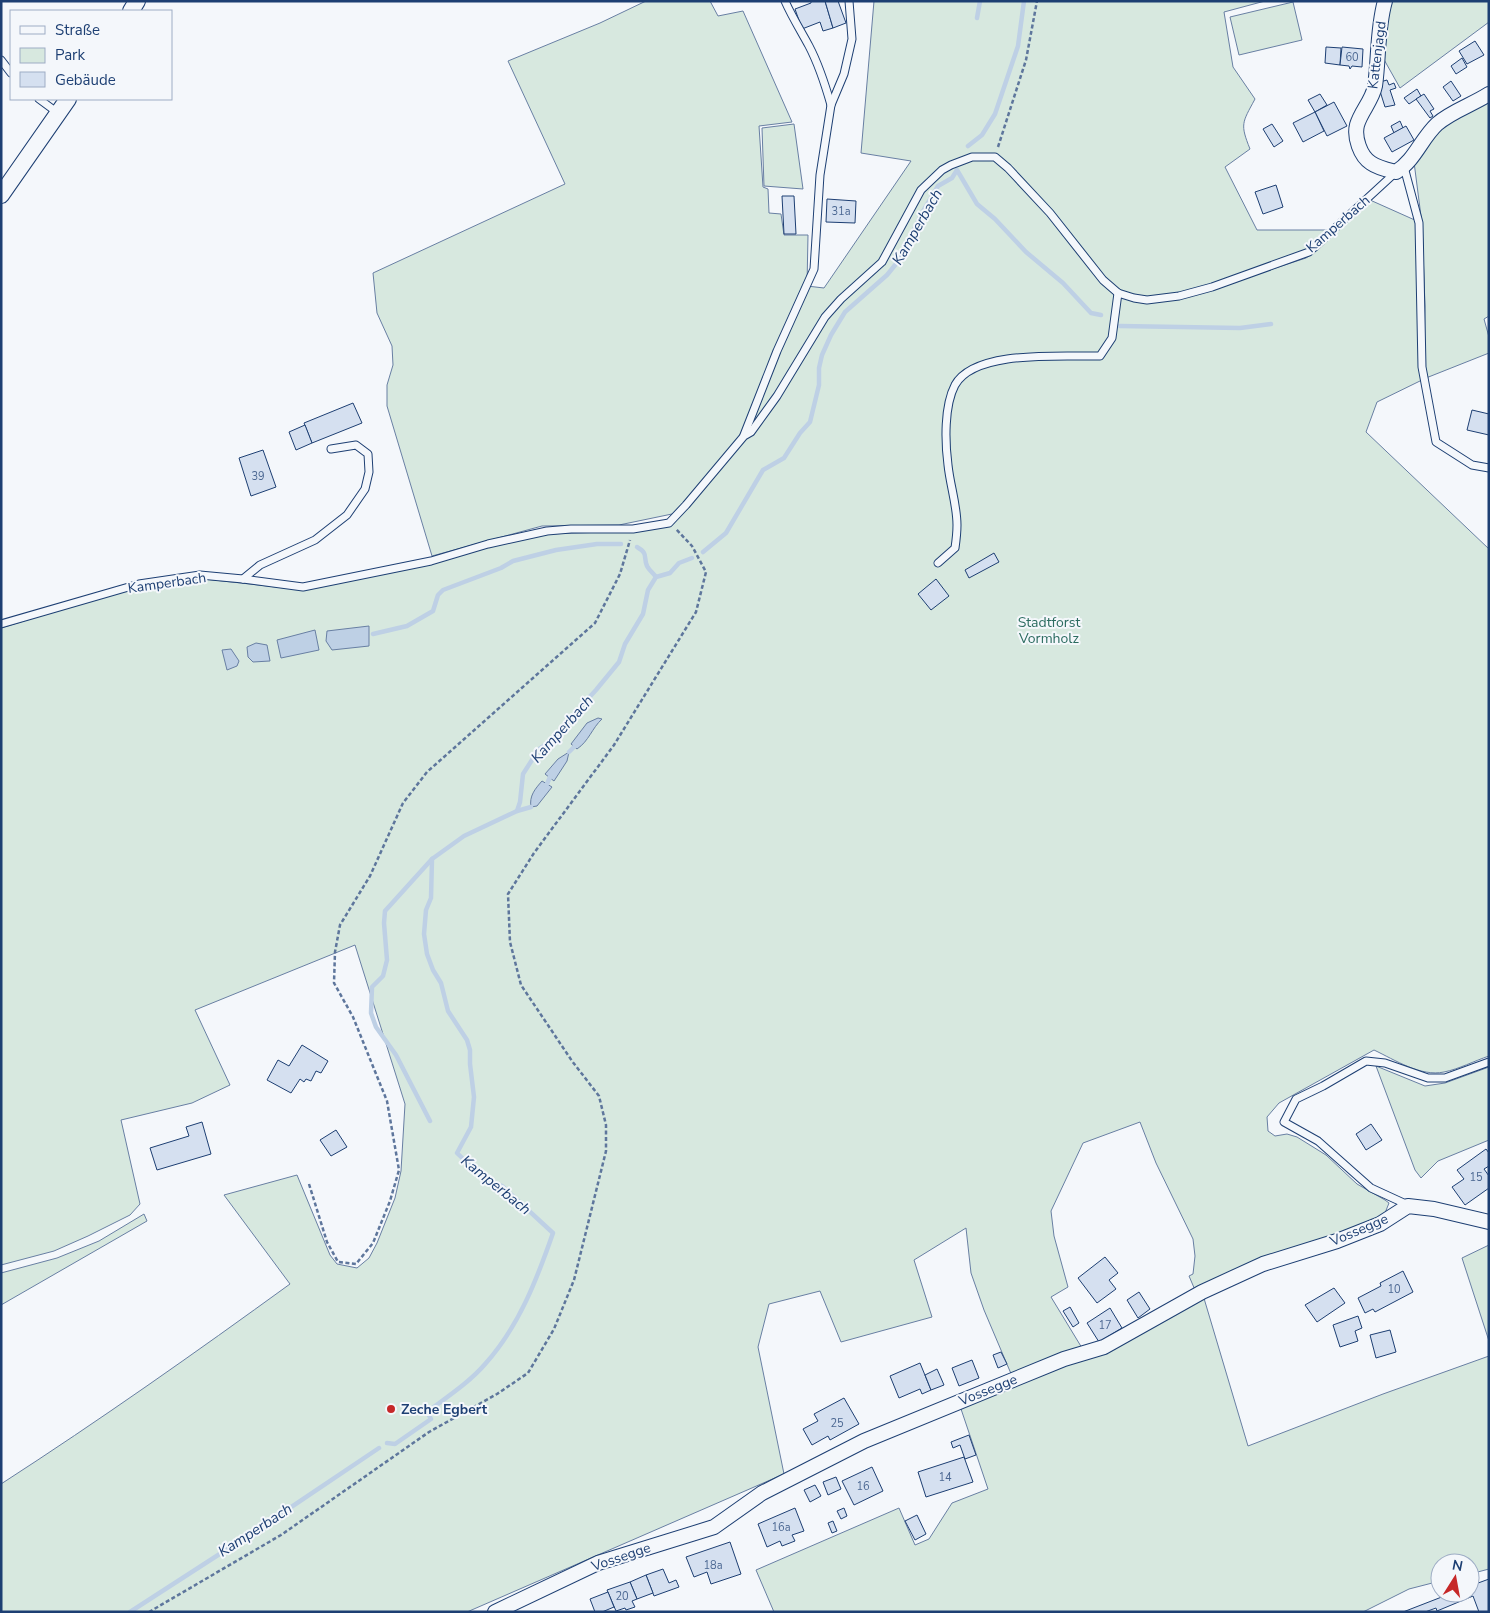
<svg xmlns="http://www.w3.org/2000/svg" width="1490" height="1613" font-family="'Nunito Sans',sans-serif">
  <rect width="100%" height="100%" fill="#f4f7fb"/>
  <!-- green -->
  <g fill="#d7e8df" stroke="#687fa3">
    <path d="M646,1H710L718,16L743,11L792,122L759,126L763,187L768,189L769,213L781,214L784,235H808L807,286L824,288L911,161L861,153L874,1H1265L1224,12L1233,67L1255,99C1242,123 1240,124 1250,149L1225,167L1257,230H1330L1305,250L1251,276L1306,258L1319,249L1370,200L1417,221L1422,380L1377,402L1366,432L1489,549V1056C1474,1061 1459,1069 1444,1072C1421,1077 1395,1060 1374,1050L1279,1103L1267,1117L1268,1131L1275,1136L1287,1134L1297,1137L1326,1155L1357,1184L1385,1200L1389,1203L1383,1218L1195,1290L1189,1276L1193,1274L1195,1256L1193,1239L1156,1163L1140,1122L1083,1143L1051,1211L1054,1236L1068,1287L1051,1297L1082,1348L1012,1376L984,1310L971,1273L966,1228L914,1260L932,1317L841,1342L820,1291L769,1304L758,1347L784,1474L467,1612H1V1484C100,1420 195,1353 290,1284L224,1195L297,1175L330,1255L337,1264L357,1268L369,1258L377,1243L395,1198L401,1171L405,1104L355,945L195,1010L230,1085L192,1103L121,1120L140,1204L130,1215L88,1236L54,1251L1,1265V628L128,589L196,578L303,590L546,534L636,531L672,525L697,497L740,445L672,514L619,525L542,526L432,556L387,406V385L393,365L392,346L377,313L373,273L565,184L508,61L600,23Z"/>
    <path d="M1390,1H1489V22L1400,88L1382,56Z"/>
    <path d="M1293,2L1302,40L1239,55L1230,17Z"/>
    <path d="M1489,98V316L1484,319L1489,337V353L1426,378L1424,367L1425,306L1422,224L1414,162L1431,135Z"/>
    <path d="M794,124L803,189L764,186L762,128Z"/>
    <path d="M1376,1066L1425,1086L1445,1083L1489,1067V1140L1438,1161L1421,1178L1415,1170Z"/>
    <path d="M144,1214L147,1221L1,1305V1273L57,1258L99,1241Z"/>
    <path d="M1489,1245V1341L1462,1258Z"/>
    <path d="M1203,1295L1248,1446L1383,1394L1489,1356V1569L1470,1574V1563H1440V1581L1409,1589L1363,1612H774L756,1570L899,1508L915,1545L929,1539L952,1503L988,1489L960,1406Z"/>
  </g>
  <!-- water -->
  <g fill="#bed0e5" stroke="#687fa3">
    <path d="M369,626V646L332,650L326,641L327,631Z"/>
    <path d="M315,630L319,650L281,658L277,640Z"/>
    <path d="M256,643L267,645L270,661L253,662L248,657L247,647Z"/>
    <path d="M231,649L239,661L237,666L227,670L222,650Z"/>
    <path d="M598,718L602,719C592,728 589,741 577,749L571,744L587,723Z"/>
    <path d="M569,752L567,761L554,781L545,774L558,759Z"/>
    <path d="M542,781L552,787L537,806L531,807C529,796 535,789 542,781Z"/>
  </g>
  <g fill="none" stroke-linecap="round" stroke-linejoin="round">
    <!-- stream -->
    <g stroke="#bed0e5" stroke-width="4.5">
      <path d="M977,18L980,1"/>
      <path d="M968,146L982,135L995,114L1018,46L1024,1"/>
      <path d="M1120,326L1240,328L1271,324"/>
      <path d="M637,547C649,554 643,557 647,566C649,570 653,573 656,577"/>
      <path d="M703,552L726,533L763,470L784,458L800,433L810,422L819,385V368L822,355L831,335L845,312L887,275L900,259L922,213L938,186L952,178L957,170L977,204L995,219L1026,252L1063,283L1091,313L1101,315"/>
      <path d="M373,634L407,626L433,611L438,595L443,590L501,568L513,561L556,550L597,544H621"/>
      <path d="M569,752L574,747"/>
      <path d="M547,784L550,777"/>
      <path d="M517,811L531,807"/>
      <path d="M430,1121L396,1055L376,1027L371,1013L372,987L383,976L387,960L384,923L385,911L432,859"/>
      <path d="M387,1443L395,1444L431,1419L427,1412C447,1397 470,1382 486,1363C519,1326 537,1279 553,1233L502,1186L483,1178L457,1153L471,1127L474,1097L470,1064V1050L467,1040L448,1011L441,983L433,970L427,954L424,934L426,910L431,898L432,859L464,836L517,811L520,802L523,774L539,749L562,733L584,703L596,690L619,662L625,644L643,614L648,590L656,577L670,573L679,563L692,558"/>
      <path d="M130,1612L266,1524L379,1448"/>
    </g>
  </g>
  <!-- building -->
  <g fill="#d5e0f0" stroke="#1d3f73">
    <path d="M811,1H825L833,28L823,31L820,22L802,29L795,9L811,3Z"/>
    <path d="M825,1H838L846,23L833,28Z"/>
    <path d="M1475,41L1484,55L1467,64L1459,51Z"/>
    <path d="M1326,47L1341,48L1340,65L1325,63Z"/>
    <path d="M1342,47L1363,49L1362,67L1352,66L1350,69L1349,66L1340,65Z"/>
    <path d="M1462,58L1467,67L1456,74L1451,66Z"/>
    <path d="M1387,80L1389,85L1394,83L1396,88L1390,90L1395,105L1385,107L1379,88L1382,87L1380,82Z"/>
    <path d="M1451,81L1461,96L1453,101L1443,87Z"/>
    <path d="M1417,89L1421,96L1409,104L1404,98Z"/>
    <path d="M1320,94L1327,105L1315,112L1308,100Z"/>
    <path d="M1424,94L1434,109L1430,111L1433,116L1430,118L1416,99Z"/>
    <path d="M1334,102L1347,126L1327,136L1315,112Z"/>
    <path d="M1315,112L1324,131L1303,142L1293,123Z"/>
    <path d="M1400,121L1403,128L1394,133L1391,126Z"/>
    <path d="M1272,124L1283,141L1274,147L1263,129Z"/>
    <path d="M1406,126L1414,140L1392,152L1384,138Z"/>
    <path d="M1276,185L1283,207L1263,214L1255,192Z"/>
    <path d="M782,196H794L796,234H784Z"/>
    <path d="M827,199L856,201L855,223L826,222Z"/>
    <path d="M353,403L362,423L312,443L304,423Z"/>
    <path d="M1472,410L1489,414V435L1467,430Z"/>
    <path d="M305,425L312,443L296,450L289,432Z"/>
    <path d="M263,450L276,487L251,496L239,458Z"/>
    <path d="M994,553L999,562L969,578L965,570Z"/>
    <path d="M936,579L949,596L931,610L918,594Z"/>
    <path d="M302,1045L328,1061L321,1073L316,1071L311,1081L306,1079L304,1082L300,1079L291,1093L267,1080L278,1060L289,1066Z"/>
    <path d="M202,1122L211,1154L157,1170L150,1148L189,1136L186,1127Z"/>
    <path d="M1371,1124L1382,1140L1366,1150L1356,1134Z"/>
    <path d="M336,1130L347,1147L331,1156L320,1140Z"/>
    <path d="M1486,1149L1489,1153V1166L1484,1169L1489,1176V1188L1465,1205L1452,1187L1464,1179L1457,1170Z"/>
    <path d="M1105,1257L1118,1273L1109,1280L1116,1289L1097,1303L1078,1278Z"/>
    <path d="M1403,1271L1413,1292L1375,1312L1373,1309L1365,1313L1358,1298L1381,1286L1380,1283Z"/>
    <path d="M1334,1288L1345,1303L1317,1322L1305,1305Z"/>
    <path d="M1139,1292L1150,1309L1138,1318L1127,1300Z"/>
    <path d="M1070,1307L1079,1323L1073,1327L1063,1311Z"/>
    <path d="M1110,1308L1122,1328L1099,1342L1087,1323Z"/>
    <path d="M1358,1316L1362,1328L1355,1331L1358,1341L1340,1347L1333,1325Z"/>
    <path d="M1390,1330L1396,1352L1376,1358L1370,1335Z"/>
    <path d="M1001,1352L1007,1364L998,1368L993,1355Z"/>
    <path d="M972,1360L979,1378L959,1386L952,1368Z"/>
    <path d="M920,1363L931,1390L922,1394L920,1389L899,1398L890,1376Z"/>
    <path d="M937,1369L944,1385L931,1390L925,1375Z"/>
    <path d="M844,1398L859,1424L830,1440L828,1436L812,1445L803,1429L818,1421L814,1414Z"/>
    <path d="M969,1435L976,1455L965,1459L960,1445L953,1448L951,1442Z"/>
    <path d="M964,1457L973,1482L926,1497L918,1472Z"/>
    <path d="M872,1467L883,1491L854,1505L842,1481Z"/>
    <path d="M836,1477L841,1489L828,1495L823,1482Z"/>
    <path d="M815,1485L821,1496L810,1502L804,1490Z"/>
    <path d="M795,1508L804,1531L792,1535L795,1541L782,1546L780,1541L767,1547L758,1524Z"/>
    <path d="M844,1508L847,1516L841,1519L837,1511Z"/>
    <path d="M917,1515L926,1534L915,1540L905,1521Z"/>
    <path d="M833,1521L837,1531L832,1533L828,1523Z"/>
    <path d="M730,1542L741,1574L711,1584L707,1572L694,1577L686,1557Z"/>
    <path d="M663,1569L669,1583L676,1580L679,1587L654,1596L646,1575Z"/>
    <path d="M646,1575L653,1593L637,1599L630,1582Z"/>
    <path d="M1489,1579V1612H1479L1473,1596L1437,1611L1436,1608L1425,1612H1403L1452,1593H1470V1586Z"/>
    <path d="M630,1582L637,1599L632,1601L635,1607L626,1610L625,1608L616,1611L607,1590Z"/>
    <path d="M608,1592L614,1607L602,1612H595L590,1599Z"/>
  </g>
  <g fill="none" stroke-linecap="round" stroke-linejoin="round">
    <defs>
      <g id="service">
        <path d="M785,1C792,17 801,31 809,46C819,65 825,84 831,105"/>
        <path d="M1,60L11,73"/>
        <path d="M39,99L58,113"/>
        <path d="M1404,167L1419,223L1422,367L1436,442L1472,465L1489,468"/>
        <path d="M744,435L777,351L814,269L820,175L831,105L844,74L852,39L849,1"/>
        <path d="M938,563L955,548C956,541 957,533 957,525C957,505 950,485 948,465C945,442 944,406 955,385C975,349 1064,357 1100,356L1112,338L1118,293"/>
        <path d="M243,579L260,565L315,540L347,515L365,489L369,472L368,454L356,445L331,449"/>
        <path d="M1,624L139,584L200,575L243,579L303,587L431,561L488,544L547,531L571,529H633L669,523L686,505L744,436L751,432L777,396L825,317L841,299L882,262L921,190L942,170L951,165L972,157H995L1008,168L1050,213L1103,280L1118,293L1134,298L1147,300L1179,296L1212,287L1309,252L1396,172"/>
        <path d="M1408,1205L1371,1188L1318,1141L1284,1122L1296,1099L1323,1086L1366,1061L1385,1063L1428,1078H1445L1489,1062"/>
      </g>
      <g id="minor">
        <path d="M1385,1C1377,29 1379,58 1375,86C1372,101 1361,111 1357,125C1354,137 1360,156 1371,163C1378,168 1388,170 1396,172C1415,160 1421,139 1437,124C1452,111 1472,105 1489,94"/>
        <path d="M495,1612L598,1563L714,1527L762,1493L864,1441L1064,1359L1104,1347L1202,1292L1263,1264L1337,1241L1380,1224L1408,1206L1434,1209L1489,1222"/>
      </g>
      <g id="tertiary">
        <path d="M131,11L137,1"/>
        <path d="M1,195L68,99"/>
      </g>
    </defs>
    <!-- service casing -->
    <use href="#service" stroke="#1d3f73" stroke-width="9"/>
    <!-- minor casing -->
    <use href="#minor" stroke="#1d3f73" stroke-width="16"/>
    <!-- tertiary casing -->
    <use href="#tertiary" stroke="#1d3f73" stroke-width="18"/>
    <!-- path -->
    <g stroke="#5e769c" stroke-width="2.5" stroke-dasharray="4 2.5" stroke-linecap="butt">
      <path d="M998,147L1026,60L1037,1"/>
      <path d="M309,1184L327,1242L338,1262L356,1264L373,1243L390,1201L399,1170L387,1101L353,1017L334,983L335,952L340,925L370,876L403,803L427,772L595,623L620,574L630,540"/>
      <path d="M149,1612L281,1535L429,1432L497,1394L528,1373L554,1329L574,1280L606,1151V1125L599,1096L572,1061L521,985L510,942L508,894L534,853L614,745L696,612L706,572L692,546L676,529"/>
    </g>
    <!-- service -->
    <use href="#service" stroke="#f4f7fb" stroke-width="7"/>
    <!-- minor -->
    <use href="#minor" stroke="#f4f7fb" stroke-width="14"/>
    <!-- tertiary -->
    <use href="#tertiary" stroke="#f4f7fb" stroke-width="16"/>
  </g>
  <!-- markers -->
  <circle fill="#c62828" stroke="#f4f7fb" stroke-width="2" cx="391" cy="1409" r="5"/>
  <g text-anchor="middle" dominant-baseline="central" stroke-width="4" stroke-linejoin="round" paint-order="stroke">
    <!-- number labels -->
    <g font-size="11" fill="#4b6792">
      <text x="1352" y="57">60</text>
      <text x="841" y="211">31a</text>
      <text x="258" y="476">39</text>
      <text x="1476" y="1177">15</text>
      <text x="1394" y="1289">10</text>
      <text x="1105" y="1325">17</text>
      <text x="837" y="1423">25</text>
      <text x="945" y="1477">14</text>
      <text x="863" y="1486">16</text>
      <text x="781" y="1527">16a</text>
      <text x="713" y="1565">18a</text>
      <text x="622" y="1596">20</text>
    </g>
    <!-- street labels -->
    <g font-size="14" fill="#1d3f73" stroke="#f4f7fb">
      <text transform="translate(1377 55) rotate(-83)">Kattenjagd</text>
      <text transform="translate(1338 224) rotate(-41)">Kamperbach</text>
      <text transform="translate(167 583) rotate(-8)">Kamperbach</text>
      <text transform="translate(1359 1230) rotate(-23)">Vossegge</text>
      <text transform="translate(988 1390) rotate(-22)">Vossegge</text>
      <text transform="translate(621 1557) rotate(-19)">Vossegge</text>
    </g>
    <!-- park labels -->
    <g font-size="14" fill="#2c6c60" stroke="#f4f7fb">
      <text x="1049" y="622">Stadtforst<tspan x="1049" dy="16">Vormholz</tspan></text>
    </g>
    <!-- poi labels -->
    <g font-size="14" font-weight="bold" fill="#1d3f73" stroke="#f4f7fb" text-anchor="start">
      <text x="401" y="1409">Zeche Egbert</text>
    </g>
    <!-- water labels -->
    <g font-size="15" font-style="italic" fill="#1d3f73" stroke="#f4f7fb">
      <text transform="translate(917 227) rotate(-60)">Kamperbach</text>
      <text transform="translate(562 729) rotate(-48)">Kamperbach</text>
      <text transform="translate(496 1185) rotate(39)">Kamperbach</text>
      <text transform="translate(255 1530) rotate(-33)">Kamperbach</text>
    </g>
  </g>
  <!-- border -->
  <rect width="1490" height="1613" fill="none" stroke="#1d3f73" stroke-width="5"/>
  <!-- legend -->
  <rect x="10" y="10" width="162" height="90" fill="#f4f7fb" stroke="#9eadc5"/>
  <rect x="20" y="26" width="25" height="8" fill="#f4f7fb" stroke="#9eadc5"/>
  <text x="55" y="35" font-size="15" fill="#1d3f73">Straße</text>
  <rect x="20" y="48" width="25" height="15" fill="#d7e8df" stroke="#9eadc5"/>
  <text x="55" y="60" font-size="15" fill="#1d3f73">Park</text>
  <rect x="20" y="72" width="25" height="15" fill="#d5e0f0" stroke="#9eadc5"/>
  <text x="55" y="85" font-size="15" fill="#1d3f73">Gebäude</text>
  <!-- north arrow -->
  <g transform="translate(1455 1578) rotate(11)"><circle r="24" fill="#f4f7fb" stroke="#9eadc5"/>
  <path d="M0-4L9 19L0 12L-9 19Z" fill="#c62828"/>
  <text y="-8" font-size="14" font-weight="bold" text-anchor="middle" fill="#1d3f73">N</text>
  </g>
</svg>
